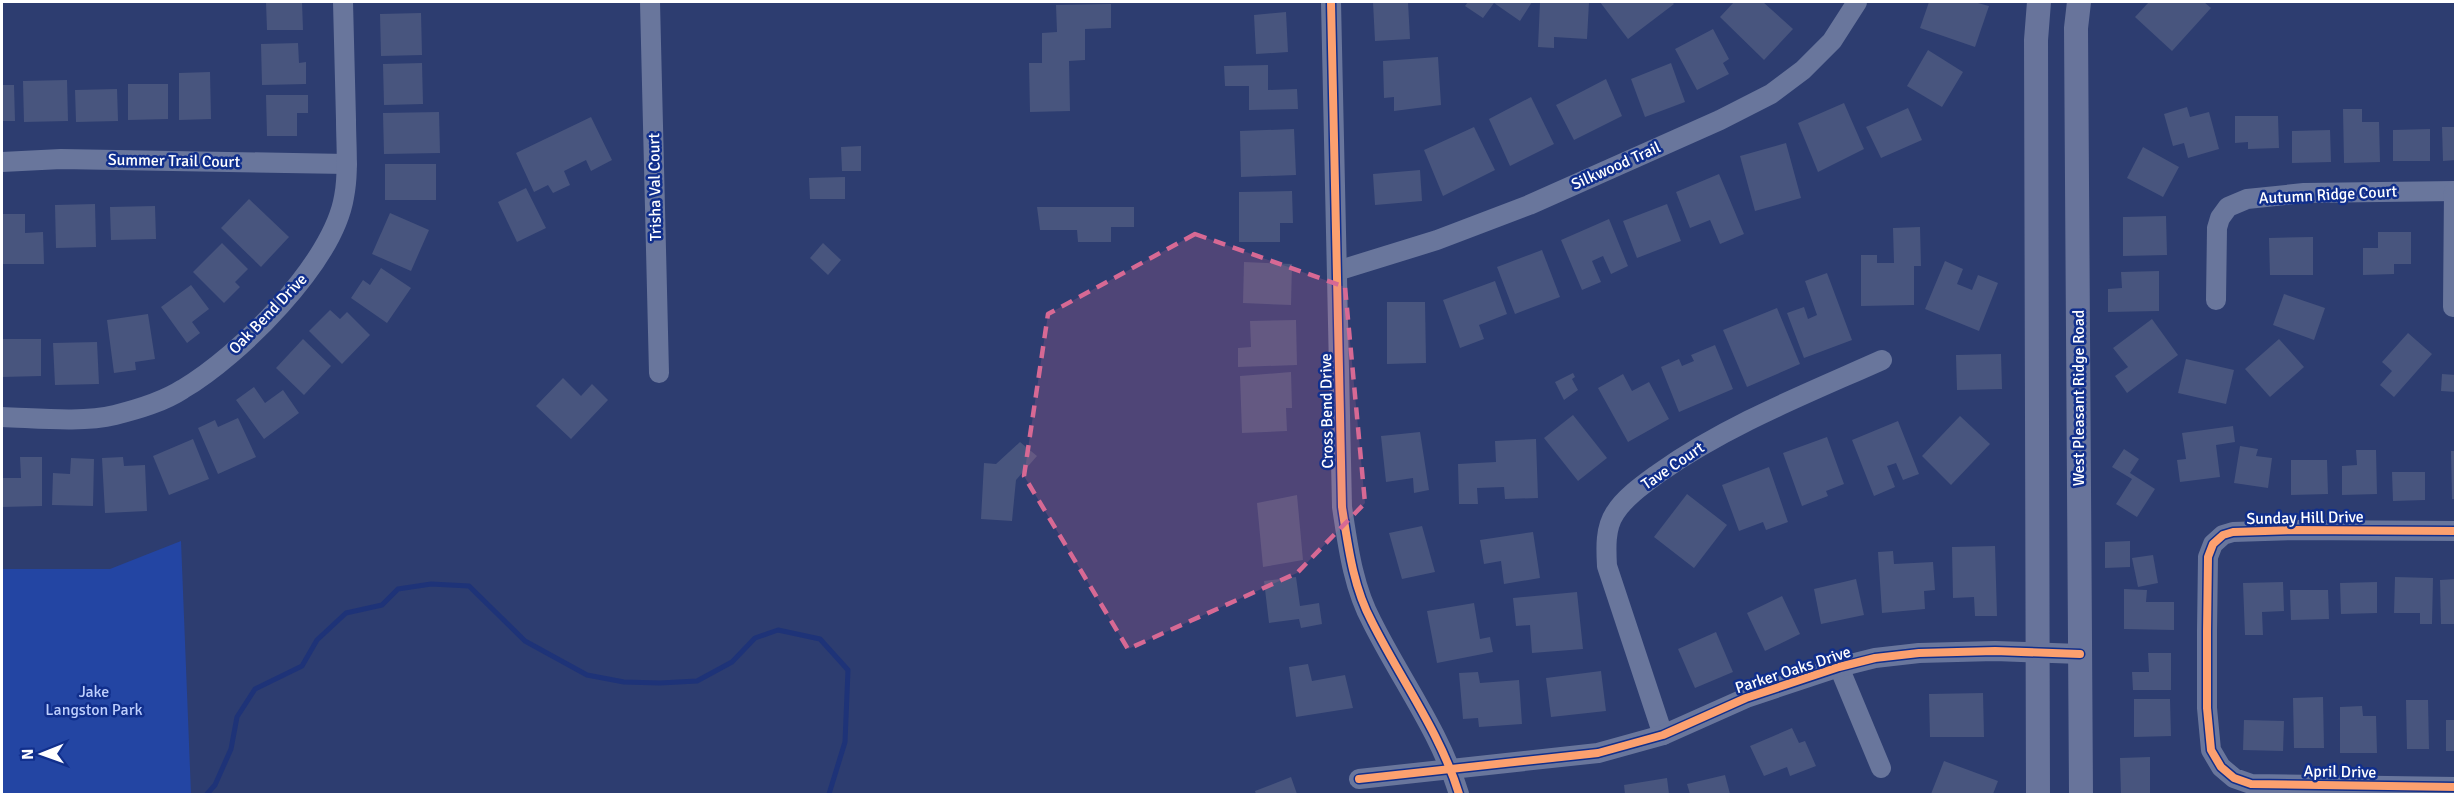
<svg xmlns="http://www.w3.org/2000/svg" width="2457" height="796" font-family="Signika,sans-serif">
  <rect width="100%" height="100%" fill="#2d3d70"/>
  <!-- green -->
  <path fill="#2345a3" d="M181,541L191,794H2V569H110Z"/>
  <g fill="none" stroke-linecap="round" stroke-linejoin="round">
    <!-- stream -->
    <path stroke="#1e3378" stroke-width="5" d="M207,794L215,785L231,749L237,717L255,689L302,666L317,640L346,613L382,605L398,589L431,584L469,586L525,641L587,675L624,682L660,683L697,681L732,662L755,638L778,630L820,639L848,670L845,742L829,794"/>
  </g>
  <!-- building -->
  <g fill="#48557e">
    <path d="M266,2H302L303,30H267Z"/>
    <path d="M1373,2H1408L1410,39L1375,41Z"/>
    <path d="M1468,2H1532L1520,21L1494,3L1483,18L1465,6Z"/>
    <path d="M1540,2H1589L1587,39L1554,37V48L1538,47Z"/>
    <path d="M1600,2H1672L1674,4L1628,39Z"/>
    <path d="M1734,2H1763L1793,29L1764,60L1720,17Z"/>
    <path d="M1929,2H1974L1989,6L1975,47L1920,28Z"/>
    <path d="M2149,2H2204L2211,8L2172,51L2135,17Z"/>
    <path d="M1111,4V28L1085,29V60L1069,61L1070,111L1030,112L1029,63H1042V33L1057,32L1056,5Z"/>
    <path d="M1286,12L1288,52L1256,54L1254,15Z"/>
    <path d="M421,13L422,55L381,56L380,14Z"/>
    <path d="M1713,29L1729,59L1723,63L1729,74L1697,90L1675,49Z"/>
    <path d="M298,43L299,63L306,62V84L262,85L261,44Z"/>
    <path d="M1928,50L1963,72L1942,107L1907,86Z"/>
    <path d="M1438,57L1441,105L1394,111V97L1384,98L1383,61Z"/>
    <path d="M422,63L423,104L384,105L383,64Z"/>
    <path d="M1671,63L1685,102L1645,117L1631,79Z"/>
    <path d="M1268,65V90L1297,89L1298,109L1249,110V86H1225L1224,66Z"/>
    <path d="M210,72L211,119L179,120V73Z"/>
    <path d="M1606,79L1622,116L1574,140L1556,105Z"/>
    <path d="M67,80L68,121L24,122L23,81Z"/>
    <path d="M128,84H168V119L128,120Z"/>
    <path d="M2,85H14L15,121H2Z"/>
    <path d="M117,89L118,121L76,122L75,90Z"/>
    <path d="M266,95H308V113H297V136H267Z"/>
    <path d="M1531,97L1554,144L1510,166L1489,119Z"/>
    <path d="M1844,103L1864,149L1818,172L1798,123Z"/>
    <path d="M2187,107L2190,117L2209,112L2219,149L2188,158L2184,143L2173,146L2164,114Z"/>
    <path d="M1908,108L1922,140L1881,158L1866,127Z"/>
    <path d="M2343,109H2362V122H2379L2380,162L2344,163Z"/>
    <path d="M439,112L440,153L384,154L383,113Z"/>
    <path d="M2235,116H2278L2279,148L2248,149V142L2235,143Z"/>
    <path d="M591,117L612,160L591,171L586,160L564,171L570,185L553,193L548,185L534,192L516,153Z"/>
    <path d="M1474,127L1495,170L1443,196L1424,150Z"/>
    <path d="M2442,127H2456V160L2443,161Z"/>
    <path d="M1294,129L1296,175L1241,177L1240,131Z"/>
    <path d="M2430,129V161H2393V130Z"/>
    <path d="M2330,130L2331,162L2292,163V131Z"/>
    <path d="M1786,143L1801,198L1755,211L1740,156Z"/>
    <path d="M861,146V171H842L841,147Z"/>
    <path d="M2143,147L2179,167L2163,197L2127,178Z"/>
    <rect x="385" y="164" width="51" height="36"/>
    <path d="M1420,170L1422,201L1375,205L1373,174Z"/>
    <path d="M1719,174L1744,234L1720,244L1710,220L1690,228L1676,192Z"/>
    <path d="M845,177V199H810L809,178Z"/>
    <path d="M526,188L546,228L517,242L498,202Z"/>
    <path d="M1292,191L1293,223H1280V242H1239V192Z"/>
    <path d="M249,199L289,237L261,267L221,228Z"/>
    <path d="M95,204L96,247L56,248L55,205Z"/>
    <path d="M1667,204L1681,241L1637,258L1623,221Z"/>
    <path d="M155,206L156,239L111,240L110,207Z"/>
    <path d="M1037,207H1134V227H1111V242H1078L1077,230H1040Z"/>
    <path d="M390,213L429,230L411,271L372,254Z"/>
    <path d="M2,214H25V233L43,232L44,264H2Z"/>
    <path d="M2166,216L2167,255L2123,256V217Z"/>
    <path d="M1609,219L1628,266L1611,274L1603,256L1592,261L1601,282L1582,290L1561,240Z"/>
    <path d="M1920,227L1921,266H1914V305L1861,306V255H1877V263H1894L1893,228Z"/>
    <path d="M2378,232H2411V264H2394V274L2363,275V248H2378Z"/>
    <path d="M2313,237V275H2270L2269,238Z"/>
    <path d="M222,243L248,269L235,282L240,287L224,303L193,272Z"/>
    <path d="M823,243L841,260L828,275L810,258Z"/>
    <path d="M1542,250L1560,297L1515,314L1497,267Z"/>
    <path d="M1945,261L1963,269L1957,284L1972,290L1978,275L1998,283L1979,331L1925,309Z"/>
    <path d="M1244,262L1292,264L1291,305L1243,303Z"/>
    <path d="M381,268L411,288L387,323L351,298L363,280L370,285Z"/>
    <path d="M2159,271V311L2108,312V289L2122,288L2121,272Z"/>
    <path d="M1827,273L1852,340L1804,358L1787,313L1804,307L1808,319L1817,315L1805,281Z"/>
    <path d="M1495,281L1507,314L1479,325L1484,339L1460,348L1443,300Z"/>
    <path d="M191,285L209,309L192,322L200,333L187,343L161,307Z"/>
    <path d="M2284,294L2325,308L2314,340L2273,325Z"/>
    <path d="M1387,302H1425L1426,363L1387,364Z"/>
    <path d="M1777,308L1800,364L1747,387L1723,330Z"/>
    <path d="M330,310L340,319L347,312L370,335L342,364L309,331Z"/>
    <path d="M148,314L155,359L135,362L136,370L114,373L107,320Z"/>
    <path d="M2152,319L2178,355L2127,393L2115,376L2128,367L2113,348Z"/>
    <path d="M1296,320L1297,365L1238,367V348L1251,347L1250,321Z"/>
    <path d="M2408,333L2432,354L2394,397L2380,385L2392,371L2382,362Z"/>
    <path d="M2,339H41V376L2,377Z"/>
    <path d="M303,339L331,366L304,395L276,368Z"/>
    <path d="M2279,339L2304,367L2270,397L2245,369Z"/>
    <path d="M97,342L99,384L55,385L53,343Z"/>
    <path d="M1715,345L1733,389L1679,412L1661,367L1679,359L1682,366L1694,361L1691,355Z"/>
    <path d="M2001,354L2002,389L1957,390L1956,355Z"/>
    <path d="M2186,359L2234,370L2226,404L2178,393Z"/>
    <path d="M1291,372L1292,408H1286L1287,431L1242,433L1240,376Z"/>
    <path d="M1573,373L1575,377L1572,379L1578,390L1564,400L1555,382Z"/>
    <path d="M1623,374L1632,391L1649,382L1669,419L1628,442L1598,388Z"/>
    <path d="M2442,374L2456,375V392L2441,391Z"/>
    <path d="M563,378L581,396L592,384L608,400L571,439L536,406Z"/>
    <path d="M254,387L265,403L283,390L299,413L264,439L236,400Z"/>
    <path d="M1573,415L1607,458L1578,481L1544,438Z"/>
    <path d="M1960,416L1990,444L1951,485L1922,456Z"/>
    <path d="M238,418L256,457L218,474L198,428L215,420L218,427Z"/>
    <path d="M1898,421L1919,474L1903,480L1896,463L1887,466L1895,487L1874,496L1852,440Z"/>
    <path d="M2233,426L2235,442L2216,445L2220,477L2180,482L2177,460L2186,459L2182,433Z"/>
    <path d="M1420,432L1429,490L1414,493L1413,478L1386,482L1381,436Z"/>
    <path d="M1827,437L1844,484L1826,491L1828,496L1802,506L1783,453Z"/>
    <path d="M193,439L209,479L169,495L153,456Z"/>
    <path d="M1536,439L1538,498L1505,499L1504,487L1477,488L1478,504H1459L1458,464L1496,462L1495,441Z"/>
    <path d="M1020,442L1037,456L1016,480L1012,521L981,519L984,463L996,464Z"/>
    <path d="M2240,446L2258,449L2256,456L2272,458L2268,488L2234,483Z"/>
    <path d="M2124,449L2139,459L2130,473L2155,489L2137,517L2116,504L2132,479L2112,467Z"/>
    <path d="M2356,450H2376L2377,494L2342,495V466L2357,465Z"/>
    <path d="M2451,451H2456V499H2452Z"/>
    <path d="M20,457H42V506L2,507V478H21Z"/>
    <path d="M123,457L124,466L145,465L147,511L105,513L102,458Z"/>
    <path d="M71,458L94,459L93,506L52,505L53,473L70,474Z"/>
    <path d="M2291,460H2327L2328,494L2291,495Z"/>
    <path d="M1769,467L1788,522L1766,530L1763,522L1739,531L1722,485Z"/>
    <path d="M2392,472H2425V500L2393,501Z"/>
    <path d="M1687,494L1727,525L1694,568L1654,537Z"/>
    <path d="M1297,495L1303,560L1263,567L1257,503Z"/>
    <path d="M1422,526L1435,572L1402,579L1389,533Z"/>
    <path d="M1533,532L1540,578L1504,584L1501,561L1484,564L1480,540Z"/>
    <path d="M2130,541V567L2105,568V542Z"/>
    <path d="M1995,546L1997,616H1975L1974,597L1953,598L1952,547Z"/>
    <path d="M1893,551L1894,564L1933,562L1935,590L1924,591L1925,609L1882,613L1878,552Z"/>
    <path d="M2153,555L2158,583L2138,587L2132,558Z"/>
    <path d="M1296,577L1300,606L1319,603L1322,624L1301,628L1299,619L1269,623L1264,581Z"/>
    <path d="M2395,577L2433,578L2432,624H2420V613H2394Z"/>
    <path d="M1856,579L1864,615L1821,624L1814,589Z"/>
    <path d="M2456,579V624H2441L2440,580Z"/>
    <path d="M2283,582L2284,611L2262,612L2263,635H2245L2243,583Z"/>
    <path d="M2377,582V613L2341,614L2340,583Z"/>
    <path d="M2124,589L2147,590L2146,602H2174V630L2124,629Z"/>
    <path d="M2290,590H2328L2329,619L2291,620Z"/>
    <path d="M1577,592L1583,649L1532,653L1530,625L1516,626L1513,598Z"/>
    <path d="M1782,596L1800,634L1765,651L1747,613Z"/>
    <path d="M1474,603L1480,639L1490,637L1493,652L1437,663L1427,611Z"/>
    <path d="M1716,632L1733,672L1695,688L1678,649Z"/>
    <path d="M2148,653H2171V690H2133L2132,672H2149Z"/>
    <path d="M1308,664L1312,681L1345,675L1353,708L1296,717L1289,667Z"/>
    <path d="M1601,671L1606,711L1551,717L1546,678Z"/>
    <path d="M1478,672L1480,683L1519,680L1522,724L1479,727L1478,718L1463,719L1459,673Z"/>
    <path d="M1983,693L1984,737H1930L1929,694Z"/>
    <path d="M2323,697L2324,748H2294L2293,698Z"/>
    <path d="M2134,699H2170L2171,736L2134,737Z"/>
    <path d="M2406,700H2428L2429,749H2407Z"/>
    <path d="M2362,706L2363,716H2376L2377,753H2340V707Z"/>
    <path d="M2244,720L2284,721L2283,751L2243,750Z"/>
    <rect x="2446" y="720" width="10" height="31"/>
    <path d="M1792,728L1799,743L1805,741L1816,766L1790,776L1787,767L1764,776L1750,746Z"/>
    <path d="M2150,757V794H2121L2120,758Z"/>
    <path d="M1944,761L1998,781L1993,794H1931Z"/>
    <path d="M1725,775L1730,794H1690L1687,784Z"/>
    <path d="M1291,777L1297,794H1256L1255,791Z"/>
    <path d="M1667,778L1669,794H1625L1624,785Z"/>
  </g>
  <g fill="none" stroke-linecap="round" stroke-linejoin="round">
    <!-- minor -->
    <g stroke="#69769c" stroke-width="20">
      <path d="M650,2L659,373"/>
      <path d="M1331,2L1342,507C1348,546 1353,587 1372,622C1401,680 1440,732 1459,794"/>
      <path d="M2,162L61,159L347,164"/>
      <path d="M1337,271L1437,240L1529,205L1720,120L1771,94L1803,70L1832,41L1857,2"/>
      <path d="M2216,300L2217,228L2220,218L2228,207L2247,199L2304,193L2456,191"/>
      <path d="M2453,307L2454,191"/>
      <path d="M2,417C36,418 82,423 115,415C139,409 163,402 183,389C239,356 333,263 344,197C349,172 346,146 346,120C345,81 344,41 343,2"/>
      <path d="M2456,531L2293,530L2233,532L2223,535L2213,544L2208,557L2207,631V708L2211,750L2221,767L2234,778L2251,784L2456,787"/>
      <path d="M1839,667L1881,768"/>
      <path d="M1663,735L1607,566C1606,548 1605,528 1615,513C1625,497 1644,484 1659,473C1727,425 1806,394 1882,360"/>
      <path d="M1359,779L1598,753L1663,735L1746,698L1839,667L1875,658L1919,653L1995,651L2080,654"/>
    </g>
    <!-- major -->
    <g stroke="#68749b" stroke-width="24">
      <path d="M2079,2L2076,28L2081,794"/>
      <path d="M2038,794L2036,40L2039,2"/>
    </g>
    <defs>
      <g id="cycleway">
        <path d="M1331,2L1342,507C1348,546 1353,587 1372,622C1401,680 1440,732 1459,794"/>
        <path d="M2456,531L2293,530L2233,532L2223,535L2213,544L2208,557L2207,631V708L2211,750L2221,767L2234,778L2251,784L2456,787"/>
        <path d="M1359,779L1598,753L1663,735L1746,698L1839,667L1875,658L1919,653L1995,651L2080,654"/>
      </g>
    </defs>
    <!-- cycleway casing -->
    <use href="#cycleway" stroke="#112f8c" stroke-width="11"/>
    <!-- cycleway -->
    <use href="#cycleway" stroke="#fca06f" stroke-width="8"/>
  </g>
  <!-- marked area -->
  <path fill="#d76994" fill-opacity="0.2" stroke="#d76994" stroke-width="4.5" stroke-dasharray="12 8" stroke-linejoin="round" d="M1195,234L1345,287L1365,503L1297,573L1128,649L1024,476L1048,314Z"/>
  <g text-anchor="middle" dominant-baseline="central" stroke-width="5" stroke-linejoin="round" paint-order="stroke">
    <!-- street labels -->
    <g font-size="16" fill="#fff" stroke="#112f8c">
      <text transform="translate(174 161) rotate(1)">Summer Trail Court</text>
      <text transform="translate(1616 166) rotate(-24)">Silkwood Trail</text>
      <text transform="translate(655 187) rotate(-91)">Trisha Val Court</text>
      <text transform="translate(2328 195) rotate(-3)">Autumn Ridge Court</text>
      <text transform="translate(268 314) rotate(-46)">Oak Bend Drive</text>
      <text transform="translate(2079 398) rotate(-90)">West Pleasant Ridge Road</text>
      <text transform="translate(1327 411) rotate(-91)">Cross Bend Drive</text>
      <text transform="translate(1673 466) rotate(-34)">Tave Court</text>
      <text transform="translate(2305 518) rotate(-1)">Sunday Hill Drive</text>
      <text transform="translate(1793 670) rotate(-18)">Parker Oaks Drive</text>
      <text transform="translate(2340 772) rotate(1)">April Drive</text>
    </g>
    <!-- park labels -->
    <g font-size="16" fill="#becffd" stroke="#112f8c">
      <text x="94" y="692">Jake<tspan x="94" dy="18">Langston Park</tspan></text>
    </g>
  </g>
  <!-- border -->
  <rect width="2457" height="796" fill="none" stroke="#ffffff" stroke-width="6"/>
  <!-- north arrow -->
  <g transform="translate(42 754) rotate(269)" stroke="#112f8c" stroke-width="4.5" paint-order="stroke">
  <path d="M0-4.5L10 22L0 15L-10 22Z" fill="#ffffff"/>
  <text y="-9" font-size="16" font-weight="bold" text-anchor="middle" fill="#ffffff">N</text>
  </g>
</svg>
